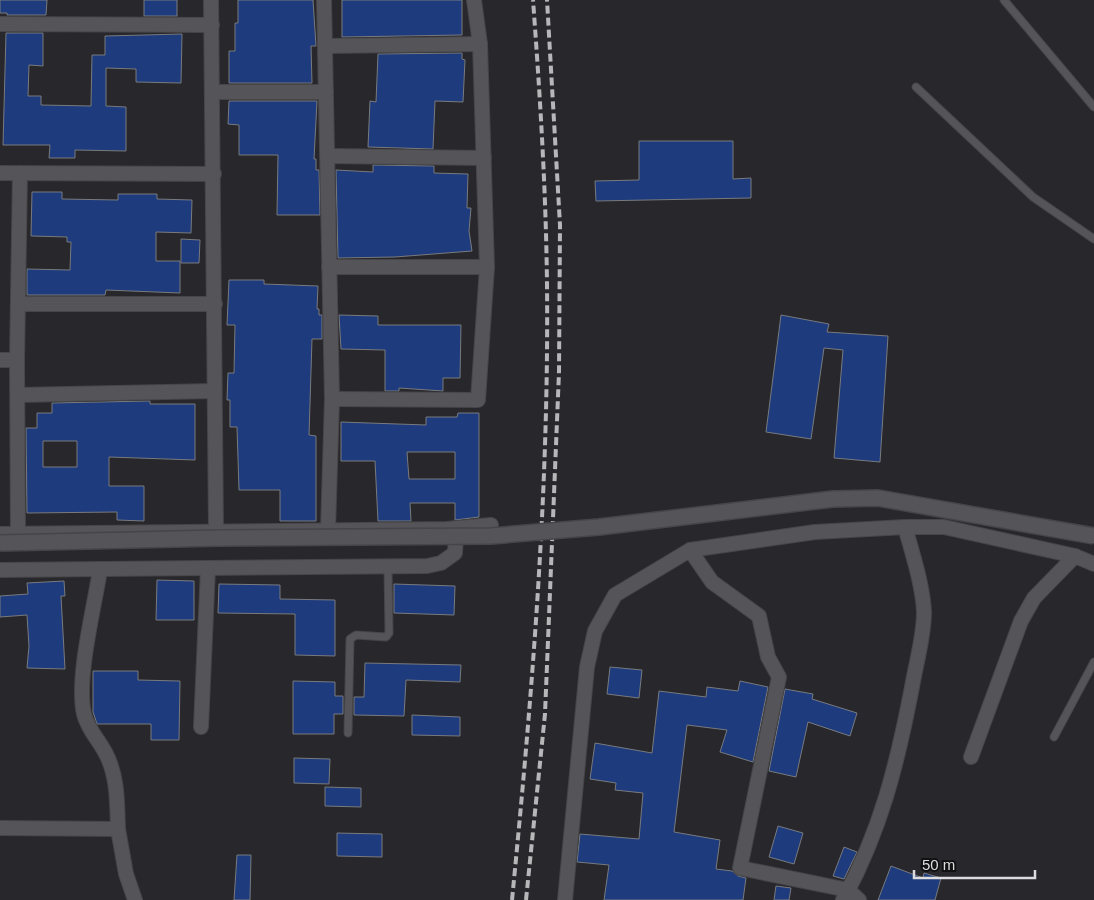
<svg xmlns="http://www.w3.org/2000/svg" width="1094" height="900" font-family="Helvetica,sans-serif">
  <rect width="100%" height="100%" fill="#28272b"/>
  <!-- building -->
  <g fill="#1e3c7d" stroke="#787a7e" fill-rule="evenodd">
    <path d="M0,0H47L46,15H7V13H0Z"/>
    <rect x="144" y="0" width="33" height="16"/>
    <path d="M238,0H313L316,46H311L312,83H229V51H235V23H238Z"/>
    <path d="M342,0H462V35L342,37Z"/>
    <path d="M6,33H43V66L29,65L28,96H41V105L91,106L92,55H105V36L182,34L181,83L136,82V69L106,68V106L126,107V151L75,150V158H49L50,145H3Z"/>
    <path d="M462,53V59L465,60L463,102L435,101L433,149L368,147L370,101L376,102L378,54Z"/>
    <path d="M229,101H317L314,159H316V170H319L320,215H277L278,155H239V125L228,124Z"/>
    <path d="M639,141H733V179L751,178V198L596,201L595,181L639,180Z"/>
    <path d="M373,165L434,166V173L468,174L467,208H471L469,231L472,251L395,257L338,258L336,170L373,172Z"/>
    <path d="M32,192H62V199L118,200V194H157V199L192,200L191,233L156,232V261H180V293L106,290L105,295H27V269L70,270L71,242H67V237L31,236Z"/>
    <path d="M181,239L200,240L199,263H181Z"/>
    <path d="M229,280H264V284L318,286L317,309H319V315H322V339H312L309,435L316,436V521H280V490H239L237,427H230V400H227L228,373H234L235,325H227Z"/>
    <path d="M339,315L378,316V325H461L460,378H443V391L399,388V391H385V350L341,349Z"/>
    <path d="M781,315L829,324L827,332L888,336L880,462L834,458L843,350L824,348L811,439L766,432Z"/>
    <path d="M150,401V404H195V460L109,457V486H144V521L117,520V512L27,513L26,428H37V413H52V403ZM43,441H77V467H43Z"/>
    <path d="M458,413H479V517L455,520V503H410L411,521H378L375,461H341V422L426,425V417H457ZM407,452H455V479H409Z"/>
    <path d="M157,580L194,581V620H156Z"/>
    <path d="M64,581L65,596H61L65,669L27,668L29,646L27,615L0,617V596L28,594L27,583Z"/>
    <path d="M219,584L280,585V599L335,600V656L295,655V614L218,613Z"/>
    <path d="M394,584L455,586L454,615L394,613Z"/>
    <path d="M365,663L461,665L460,682L406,680L404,716L354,715V697H364Z"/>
    <path d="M610,667L642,670L639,698L607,694Z"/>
    <path d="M93,671H138V680L180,681L179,740H151V724H97L93,712Z"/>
    <path d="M293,681L335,682V696H343V714H334V734H293Z"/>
    <path d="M740,681L768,687L753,762L720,752L727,730L687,725L674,832L720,840L716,869L732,871L738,876L746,878L743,900H604L609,865L577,862L580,834L639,839L643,793L615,790L616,783L590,779L595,743L652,753L659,691L706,697L707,687L738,691Z"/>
    <path d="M785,689L813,694L812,699L857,713L850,736L808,722L796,777L769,771Z"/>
    <path d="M412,715L460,717V736L412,735Z"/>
    <path d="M294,758L330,759L329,784L294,783Z"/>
    <path d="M325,787L361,788V807L325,806Z"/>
    <path d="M778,826L803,833L794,864L769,857Z"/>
    <path d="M337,833L382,834V857L337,856Z"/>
    <path d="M844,847L857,852L844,879L833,876Z"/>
    <path d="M237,855H251L250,900H234Z"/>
    <path d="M891,866L923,878L924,873L941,878L935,900H878Z"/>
    <path d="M776,886L791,888L789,900H774Z"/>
  </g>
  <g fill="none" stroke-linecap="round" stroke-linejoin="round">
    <defs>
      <g id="lane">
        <path d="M1004,0L1094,107"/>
        <path d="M916,87L1033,197L1094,239"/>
        <path d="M348,733L350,639L356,635L386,637L389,633L388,567"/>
        <path d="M1054,737L1094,662"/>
      </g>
      <g id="street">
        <path d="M211,0L216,530"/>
        <path d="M324,0L332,399L328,530"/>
        <path d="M0,24L212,25"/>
        <path d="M325,46L480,44"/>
        <path d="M213,92H326"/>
        <path d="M329,156L484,158"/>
        <path d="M0,173L214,174"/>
        <path d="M329,267H487"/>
        <path d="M18,304H215"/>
        <path d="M0,360H17"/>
        <path d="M18,395L214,391"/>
        <path d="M332,399L478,400L487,267L480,44L474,0"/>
        <path d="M0,534L447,529L491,525"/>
        <path d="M18,534L17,360L20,173"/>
        <path d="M690,550L712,582L759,616L768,657L779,677L740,868L848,890L859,900"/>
        <path d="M0,570L427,566L441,563L455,553L456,534L448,529"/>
        <path d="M201,727L208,568"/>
        <path d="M971,757L1021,621L1034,598L1075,556"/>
        <path d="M0,828L118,829C117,804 118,777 106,754C99,740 88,730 84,714C76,678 94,609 100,570"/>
        <path d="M118,829L126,874L135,900"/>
        <path d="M565,900L587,667L595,631L615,595L690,550L815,532L905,527H944L1075,556L1094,564"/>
        <path d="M843,900C881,830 897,765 912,687C916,663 924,637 924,612C923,586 912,552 905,527"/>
      </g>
    </defs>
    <!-- lane casing -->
    <use href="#lane" stroke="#464548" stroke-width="9"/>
    <!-- street casing -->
    <use href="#street" stroke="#464548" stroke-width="16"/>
    <!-- lane -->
    <use href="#lane" stroke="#555559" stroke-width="7"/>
    <!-- street -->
    <use href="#street" stroke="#555559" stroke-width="14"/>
    <!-- rail -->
    <g stroke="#b7b7ba" stroke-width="4" stroke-dasharray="8 4" stroke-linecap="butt">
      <path d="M512,900C532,696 549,491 547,285C546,190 540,95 533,0"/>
      <path d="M526,900L545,714L559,372L560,225L547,0"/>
    </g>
    <defs>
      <path id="secondary-bridge" d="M0,543L220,538L491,536L599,527L833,499L878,498L1094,536"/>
    </defs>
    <!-- secondary-bridge casing -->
    <use href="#secondary-bridge" stroke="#464548" stroke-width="18" stroke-linecap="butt"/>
    <!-- secondary-bridge -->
    <use href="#secondary-bridge" stroke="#555559" stroke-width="15"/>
  </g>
  <!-- scale -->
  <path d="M914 870v8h121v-8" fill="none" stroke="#dcdcdf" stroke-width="2.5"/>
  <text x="922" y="870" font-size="15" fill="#dcdcdf" stroke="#111012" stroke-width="4" paint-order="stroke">50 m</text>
</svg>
